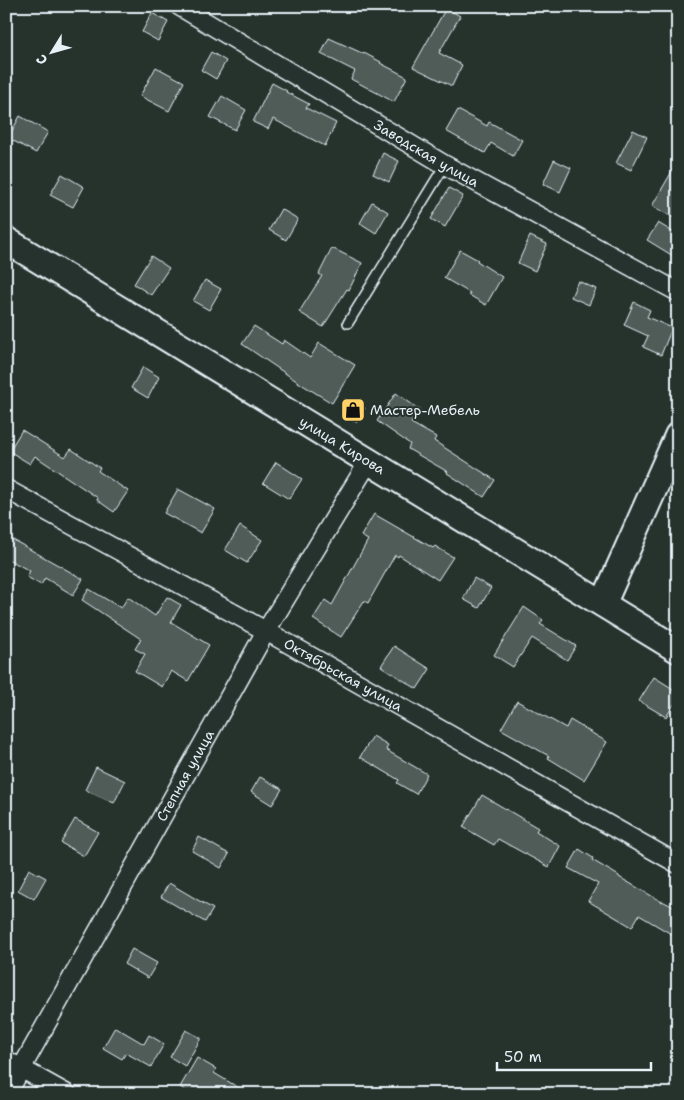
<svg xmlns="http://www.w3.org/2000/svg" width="684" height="1100" font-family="'Shantell Sans',sans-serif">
  <rect width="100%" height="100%" fill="#26332d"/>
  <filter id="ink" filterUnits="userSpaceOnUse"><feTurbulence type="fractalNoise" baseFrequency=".02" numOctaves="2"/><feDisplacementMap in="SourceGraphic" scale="10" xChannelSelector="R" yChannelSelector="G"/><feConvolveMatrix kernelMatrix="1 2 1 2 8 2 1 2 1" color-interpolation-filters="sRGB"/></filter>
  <g filter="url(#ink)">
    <!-- building -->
    <g fill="#505c59" stroke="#e8f1f8">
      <path d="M446,8L460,16L439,53L462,65L452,86L413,67Z"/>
      <path d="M152,13L168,22L158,41L142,32Z"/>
      <path d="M329,38L364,54V53L381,62L380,63L407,77L394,102L351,79L355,71L321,54Z"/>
      <path d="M211,52L226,61L216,79L201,70Z"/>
      <path d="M156,67L184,82L169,111L140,96Z"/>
      <path d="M272,83L287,91L286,92L309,104L306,108L336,123L325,146L273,119L268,129L253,122Z"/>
      <path d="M222,96L246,110L235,130L210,117Z"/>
      <path d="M458,110L487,126L489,122L522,140L513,156L491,143L485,153L446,131Z"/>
      <path d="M20,116L48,132L36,153L8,138Z"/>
      <path d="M633,130L647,137L631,170L616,163Z"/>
      <path d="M383,153L399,161L389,182L373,174Z"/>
      <path d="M554,160L571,168L560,192L543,184Z"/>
      <path d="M678,161V220L652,206Z"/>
      <path d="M62,174L84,187L73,207L50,195Z"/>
      <path d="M449,188L463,196L445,227L431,219Z"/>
      <path d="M372,202L388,212L376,233L360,223Z"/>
      <path d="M281,209L298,219L286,240L269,230Z"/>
      <path d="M658,223L678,235V259L647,240Z"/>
      <path d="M530,236L547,244L535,271L518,263Z"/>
      <path d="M332,248L362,263L349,290L347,289L323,327L299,312L322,276L319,274Z"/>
      <path d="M460,250L478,260L477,261L502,277L486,305L469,295L470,293L444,278Z"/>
      <path d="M151,256L169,268L151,295L134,284Z"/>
      <path d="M205,280L221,289L209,310L193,301Z"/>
      <path d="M578,281L596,289L589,305L571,297Z"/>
      <path d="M634,302L650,310L647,317L672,328L661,355L643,347L648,336L624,325Z"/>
      <path d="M254,326L282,344L284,340L310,358L319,343L355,365L332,403L301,384L242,344Z"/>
      <path d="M143,367L159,377L148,398L131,388Z"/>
      <path d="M396,393L420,410L411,423L436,437L434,441L495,480L484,497L447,473L448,472L408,449L410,444L377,421Z"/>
      <path d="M351,399L365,408L356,422L342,412Z"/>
      <path d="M22,430L65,457L71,449L100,468L98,471L128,491L114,512L97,500L98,498L35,456L30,464L9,451Z"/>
      <path d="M276,462L302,479L289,499L263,483Z"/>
      <path d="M178,489L215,509L201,533L164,513Z"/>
      <path d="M374,514L433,548L435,546L453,557L438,580L399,555L398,557L395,555L368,603L364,601L341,637L313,619L325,600L332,605L368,540L361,536Z"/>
      <path d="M240,526L262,540L247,563L225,550Z"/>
      <path d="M6,536L83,579L73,595L45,578L41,585L27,577L30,571L6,558Z"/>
      <path d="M474,578L491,588L479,608L463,599Z"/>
      <path d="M89,589L121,608L128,597L155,616L167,597L181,605L171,622L209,645L188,681L171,671L162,687L135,671L145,654L135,649L141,639L82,600Z"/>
      <path d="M524,607L543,620L540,624L576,646L567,660L532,638L513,667L494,655Z"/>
      <path d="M394,646L430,669L417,689L381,666Z"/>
      <path d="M654,677L678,692V698L666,717L639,701Z"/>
      <path d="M517,701L566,728L570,720L607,742L584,780L548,758L549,756L501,729Z"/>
      <path d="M373,736L388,745L386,750L427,774L416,794L397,783L399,780L360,757Z"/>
      <path d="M96,767L125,781L114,803L85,790Z"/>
      <path d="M260,777L282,789L272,805L251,792Z"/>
      <path d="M482,795L538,828L536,831L560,846L549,867L498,839L494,845L463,827Z"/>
      <path d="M75,819L98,832L84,856L61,843Z"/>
      <path d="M199,837L229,854L221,868L192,851Z"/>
      <path d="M579,849L593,858L592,860L619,876V877L662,902V901L678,909V938L639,915L632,927L588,901L598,884L568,868Z"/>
      <path d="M29,869L46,878L34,899L18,890Z"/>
      <path d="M169,883L213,909L205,922L161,897Z"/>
      <path d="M132,949L157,963L148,978L124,964Z"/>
      <path d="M115,1027L144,1044L149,1035L164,1044L151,1067L126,1053L122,1059L103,1048Z"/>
      <path d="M186,1030L201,1038L185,1066L170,1057Z"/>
      <path d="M197,1058L216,1069L214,1073L249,1094H191L180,1087Z"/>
    </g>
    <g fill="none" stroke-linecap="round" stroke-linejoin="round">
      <defs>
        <path id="lane" d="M348,323L445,165"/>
        <g id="street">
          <path id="s1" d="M179,6L445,165L678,292"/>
          <path id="s2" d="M6,489L266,631L678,864"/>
          <path d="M6,1060L67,1094"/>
          <path id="s3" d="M7,1094L266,631L369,461"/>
        </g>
        <g id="secondary">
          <path id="s4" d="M6,240L678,650"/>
          <path d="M603,604L678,435"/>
        </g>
      </defs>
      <!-- lane casing -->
      <use href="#lane" stroke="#e8f1f8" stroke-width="12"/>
      <!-- street casing -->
      <use href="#street" stroke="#e8f1f8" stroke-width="21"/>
      <!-- secondary casing -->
      <use href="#secondary" stroke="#e8f1f8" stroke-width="29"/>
      <!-- lane -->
      <use href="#lane" stroke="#26332d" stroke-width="9"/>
      <!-- street -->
      <use href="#street" stroke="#26332d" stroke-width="18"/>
      <!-- secondary -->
      <use href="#secondary" stroke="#26332d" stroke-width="25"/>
    </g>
  </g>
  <!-- icons -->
  <defs>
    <symbol id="shop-square" viewBox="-11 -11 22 22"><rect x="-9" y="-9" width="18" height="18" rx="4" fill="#ffd166" stroke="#26332d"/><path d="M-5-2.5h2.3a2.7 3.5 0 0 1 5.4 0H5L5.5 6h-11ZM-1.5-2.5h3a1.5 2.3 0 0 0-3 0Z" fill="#111"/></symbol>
  </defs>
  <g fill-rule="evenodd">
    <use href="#shop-square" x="339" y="396" width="28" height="28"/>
  </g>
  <g text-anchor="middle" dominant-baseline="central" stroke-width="4" stroke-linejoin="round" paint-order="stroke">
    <!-- street labels -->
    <g font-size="14" fill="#e8f1f8" stroke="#26332d">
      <text stroke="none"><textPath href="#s1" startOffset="288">Заводская улица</textPath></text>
      <text stroke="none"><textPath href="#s4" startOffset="394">улица Кирова</textPath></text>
      <text stroke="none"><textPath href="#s2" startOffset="385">Октябрьская улица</textPath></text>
      <text stroke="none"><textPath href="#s3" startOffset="365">Степная улица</textPath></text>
    </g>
    <!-- poi labels -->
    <g font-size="14" fill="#e8f1f8" stroke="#26332d" text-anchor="start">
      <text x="370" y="410">Мастер-Мебель</text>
    </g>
  </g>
  <!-- margin -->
  <rect width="684" height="1100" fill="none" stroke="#26332d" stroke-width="25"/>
  <rect x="12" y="12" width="659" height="1075" fill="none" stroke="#e8f1f8" stroke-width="2" filter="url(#ink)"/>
  <!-- north arrow -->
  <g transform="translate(52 52) rotate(233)" stroke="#26332d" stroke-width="4" paint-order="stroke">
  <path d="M0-4L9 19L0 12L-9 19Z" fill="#e8f1f8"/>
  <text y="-8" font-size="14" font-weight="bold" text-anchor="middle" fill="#e8f1f8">С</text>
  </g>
  <!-- scale -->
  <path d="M497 1062v8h154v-8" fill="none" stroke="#e8f1f8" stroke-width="2.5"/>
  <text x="504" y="1062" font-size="15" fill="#e8f1f8" stroke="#26332d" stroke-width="4" paint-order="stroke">50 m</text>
</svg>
